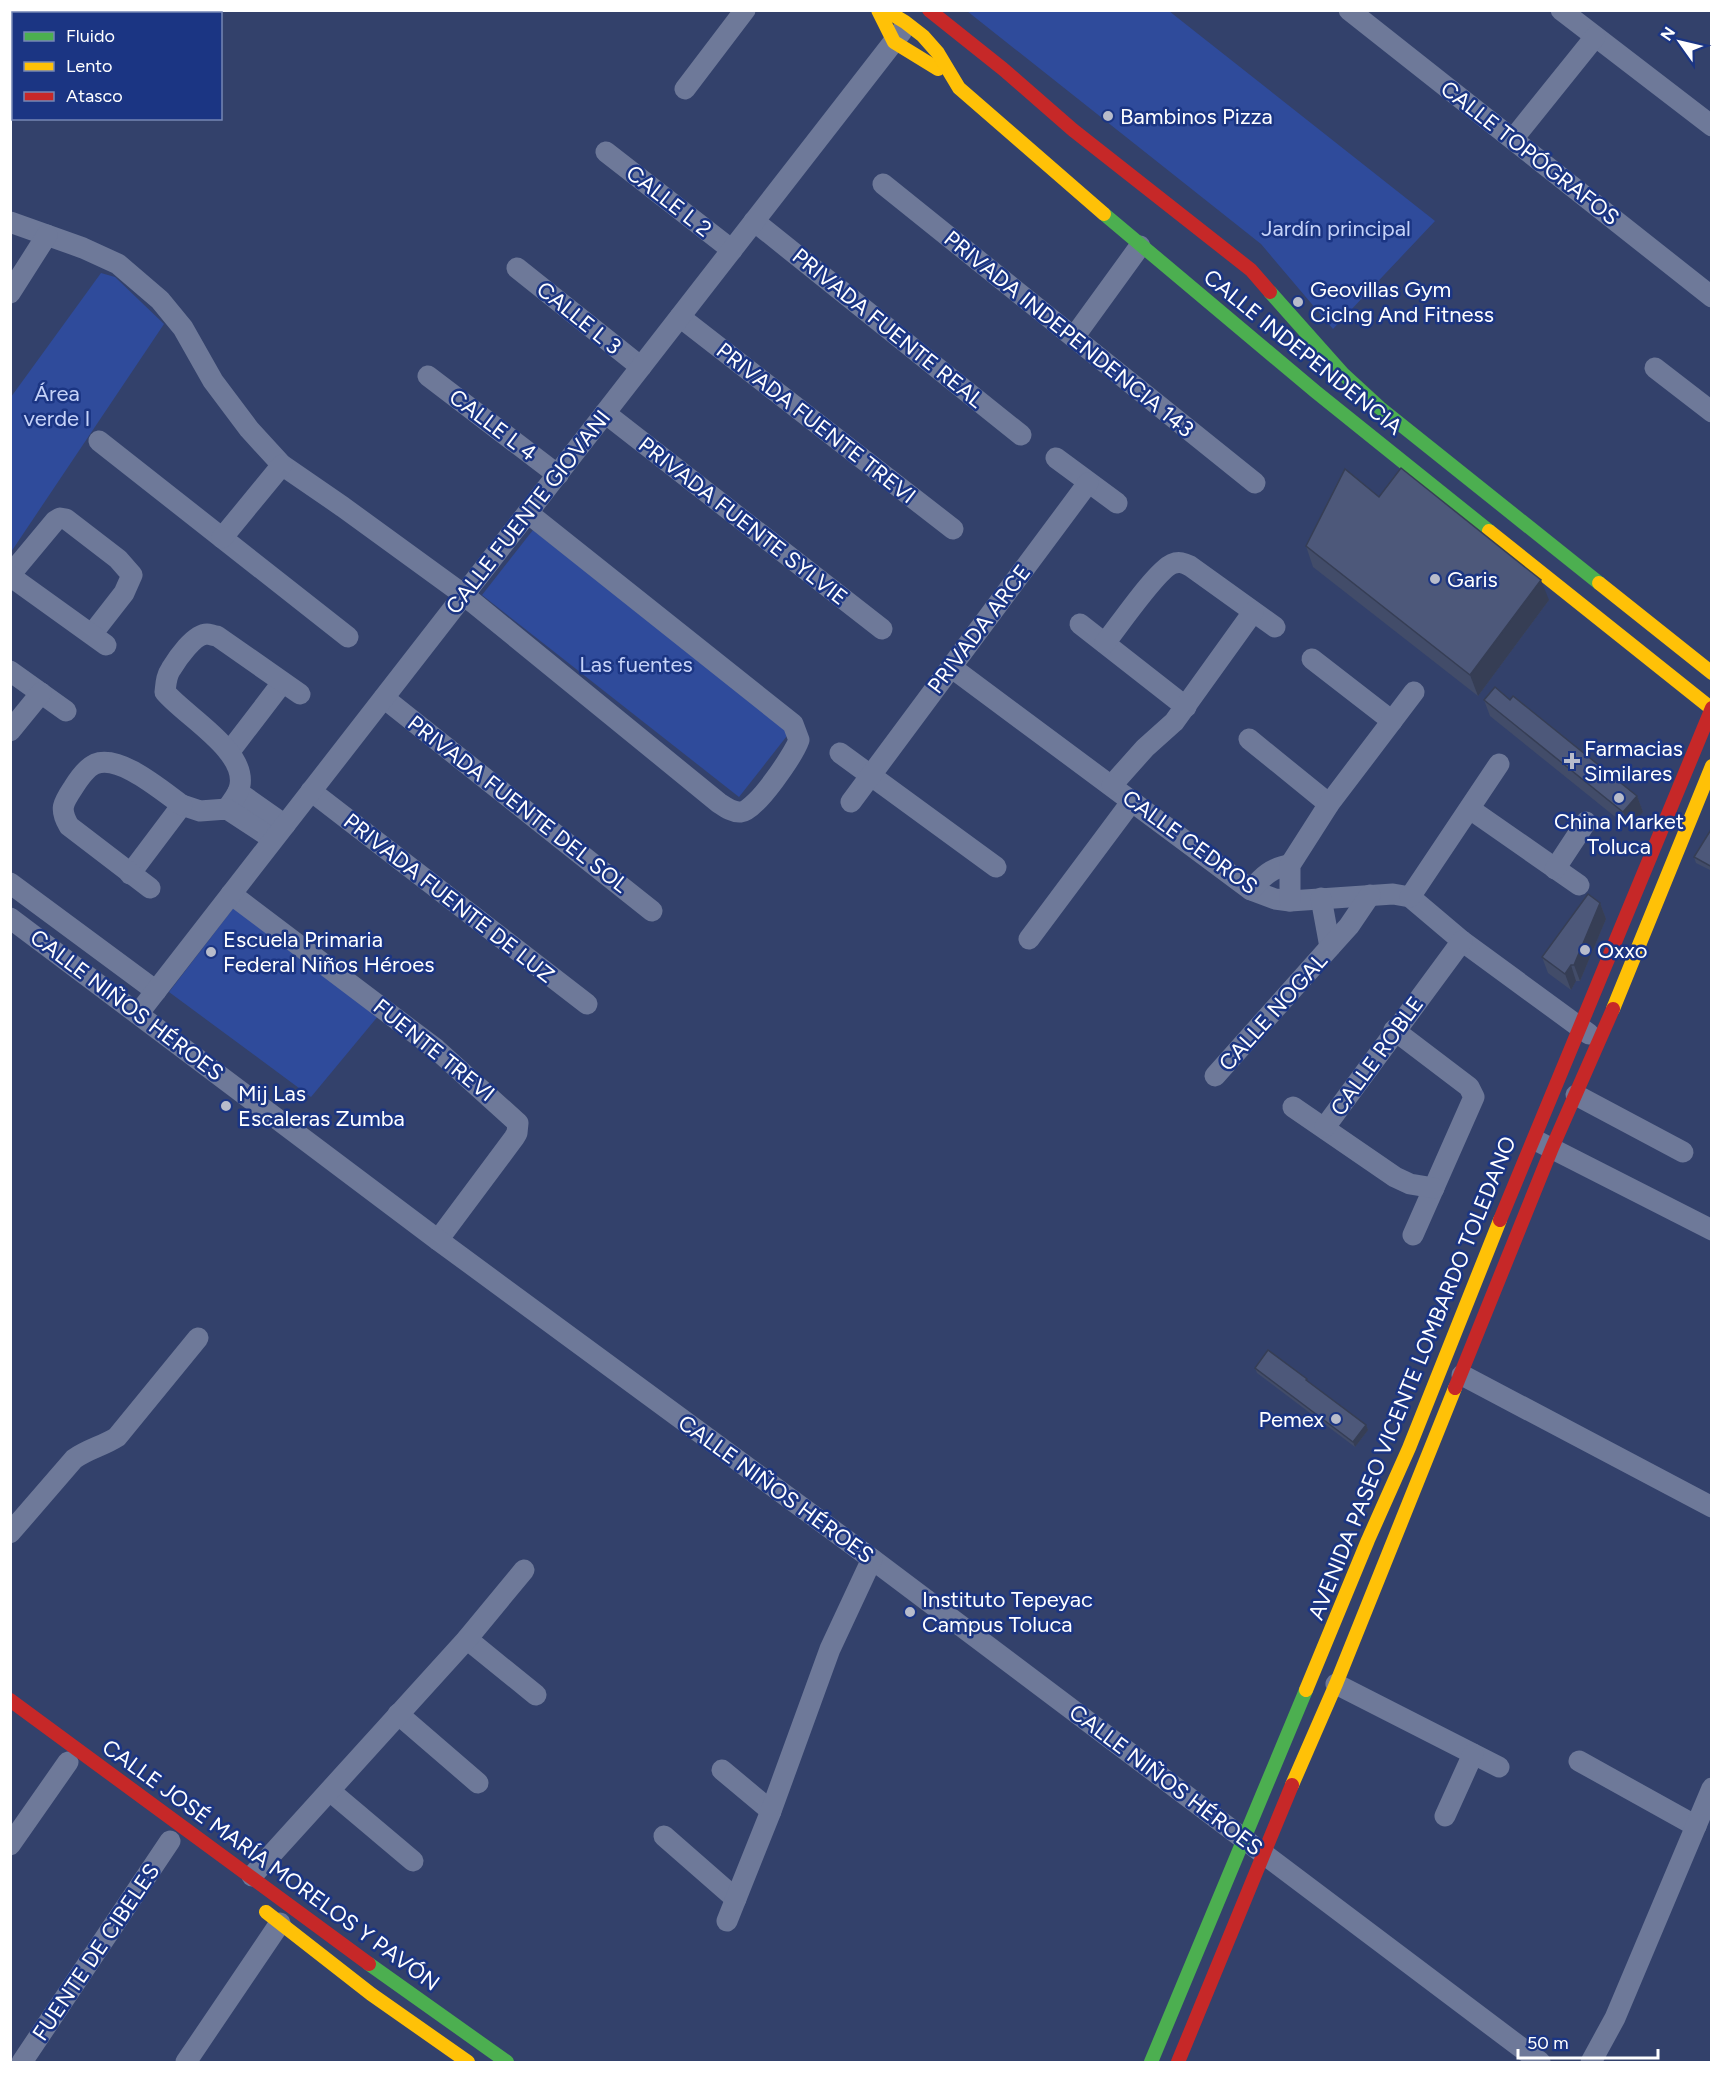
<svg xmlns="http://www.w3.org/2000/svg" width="1722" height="2073" font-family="Figtree,sans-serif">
  <rect width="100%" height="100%" fill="#33416b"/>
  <!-- green -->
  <g fill="#2f4b9b">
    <path d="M967,11H1169L1435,221L1333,329L1261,244Z"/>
    <path d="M101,273L115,277L164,324L11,552V397Z"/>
    <path d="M533,530L790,732L739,797L482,595Z"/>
    <path d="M235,906L379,1015L311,1097L169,992Z"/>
  </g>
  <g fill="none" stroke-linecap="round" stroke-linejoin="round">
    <!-- street -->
    <g stroke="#6e7999" stroke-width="21">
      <path d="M1349,10L1712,297"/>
      <path d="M1561,10L1712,126"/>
      <path d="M685,89L745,10"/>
      <path d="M1513,139L1595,37"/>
      <path d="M606,152L732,250"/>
      <path d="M883,184L1255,483"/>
      <path d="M754,221L1021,435"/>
      <path d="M10,222L83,248L118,264L160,300L183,328L213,381L249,429L282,465L343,507L464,595L719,803C725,807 733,813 741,812C756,811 794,754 799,740L793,724L528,513"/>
      <path d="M517,268L641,367"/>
      <path d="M10,293L47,235"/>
      <path d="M680,317L953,529"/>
      <path d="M1074,337L1140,246"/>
      <path d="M1655,368L1712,412"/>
      <path d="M428,376L558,475"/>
      <path d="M605,413L882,629"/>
      <path d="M99,441L348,637"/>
      <path d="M1056,458L1117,503"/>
      <path d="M222,538L282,465"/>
      <path d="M10,575L55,521L60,518L66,519L118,559L132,575L124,593L92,634"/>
      <path d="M10,576L106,645"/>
      <path d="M1080,624L1186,707"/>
      <path d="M1105,643C1118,627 1156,571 1172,564C1179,561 1184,563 1190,566L1275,627"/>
      <path d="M1312,659L1392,721"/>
      <path d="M951,667L1251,890L1275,899L1290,901L1393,894L1410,897L1462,941L1589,1034"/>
      <path d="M10,671L66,711"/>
      <path d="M384,698L652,911"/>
      <path d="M10,731L41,693"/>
      <path d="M1249,739L1329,804"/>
      <path d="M230,751L282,683"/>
      <path d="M840,753L996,867"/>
      <path d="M1112,785L1145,748L1174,722L1253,612"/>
      <path d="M311,791L587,1004"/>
      <path d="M238,792L285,825"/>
      <path d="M851,802L1088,483"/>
      <path d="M227,809C232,801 239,794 240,785C246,750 185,716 165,692C166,684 166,676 171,669C177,659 194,634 207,634C209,634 215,636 217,636L300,694"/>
      <path d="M1470,809L1579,885"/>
      <path d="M1555,869L1586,822"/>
      <path d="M130,874L182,805L200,811L227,809L273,839"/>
      <path d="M10,883L156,991"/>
      <path d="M150,888L69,826C59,809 63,803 73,788C78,780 86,768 95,764C120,754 162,791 182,805"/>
      <path d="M1251,890C1262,877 1272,867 1290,865"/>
      <path d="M231,894L436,1049L518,1123L517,1133L514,1138L438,1240"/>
      <path d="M1410,897L1499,764"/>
      <path d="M1321,898L1330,947"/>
      <path d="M1290,901V865L1329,804L1414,692"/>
      <path d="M10,918L438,1240L872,1559L1540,2062"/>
      <path d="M1029,939L1132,801"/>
      <path d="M138,1014L902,31"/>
      <path d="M1394,1030L1469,1087L1474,1097L1413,1235"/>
      <path d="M1215,1076L1330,947L1349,926L1370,895"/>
      <path d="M1576,1095L1683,1152"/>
      <path d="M1293,1107L1395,1177L1410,1184L1434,1188"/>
      <path d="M1325,1127L1462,941"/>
      <path d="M1539,1142L1712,1230"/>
      <path d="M1462,1375L1712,1507"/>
      <path d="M10,1533L74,1459C88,1449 103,1446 117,1437L198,1338"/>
      <path d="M467,1639L536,1695"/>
      <path d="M1336,1684L1499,1767"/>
      <path d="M398,1714L478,1783"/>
      <path d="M1579,1761L1696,1826"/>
      <path d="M722,1770L771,1811"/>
      <path d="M330,1791L413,1861"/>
      <path d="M1445,1816L1473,1754"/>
      <path d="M664,1836L736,1899"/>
      <path d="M10,1845L68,1762"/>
      <path d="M252,1876L467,1639L524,1570"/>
      <path d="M727,1921L771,1811L830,1649L872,1559"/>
      <path d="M22,2062L170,1841"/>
      <path d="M186,2062L280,1923"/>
      <path d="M1591,2062L1615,2018L1712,1788"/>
    </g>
    <!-- fast -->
    <g stroke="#4caf50" stroke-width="14">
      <path d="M1104,214L1316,392L1489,531"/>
      <path d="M1270,292L1343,374L1380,408L1599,583"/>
      <path d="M369,1964L507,2062"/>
      <path d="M1151,2062L1306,1690"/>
    </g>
    <!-- slow -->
    <g stroke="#ffc107" stroke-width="14">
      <path d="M878,10L894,42L938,69"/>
      <path d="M885,10L905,22L923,36L938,53L959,88L1104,214"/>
      <path d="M1489,531L1712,709"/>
      <path d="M1599,583L1712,673"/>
      <path d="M1613,1009L1712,766"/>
      <path d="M1306,1690L1368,1540L1409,1448L1500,1220"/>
      <path d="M1292,1785L1336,1684L1455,1388"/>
      <path d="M266,1912L371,1994L468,2062"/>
    </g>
    <!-- jam -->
    <g stroke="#c62828" stroke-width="14">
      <path d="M929,10L1003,69L1073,130L1251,270L1270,292"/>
      <path d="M1500,1220L1712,708"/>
      <path d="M1455,1388L1552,1148L1613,1009"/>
      <path d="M10,1700L369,1964"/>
      <path d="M1178,2062L1292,1785"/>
    </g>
  </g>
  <!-- wall -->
  <g fill="#424c69">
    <path d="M1379,497L1549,600L1478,696L1313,567L1306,546Z"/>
    <path d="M1484,700H1510L1637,796L1643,812L1629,828L1490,716Z"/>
    <path d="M1712,828V871L1696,863L1694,857Z"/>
    <path d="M1600,903L1606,919L1580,981H1576L1571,990L1548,973L1542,957Z"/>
    <path d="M1255,1368L1308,1382L1366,1425L1368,1430L1355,1447L1257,1373Z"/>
  </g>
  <!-- shaded-wall -->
  <g fill="#363e55">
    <path d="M1541,580L1549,600L1478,696L1470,675Z"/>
    <path d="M1637,796L1643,812L1629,828L1623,812Z"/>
    <path d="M1600,903L1606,919L1580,981L1574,965Z"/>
    <path d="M1571,965L1576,981L1571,990L1565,974Z"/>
    <path d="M1366,1425L1368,1430L1355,1447L1353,1442Z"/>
  </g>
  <!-- building -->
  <g fill="#4d587a" stroke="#363e55" stroke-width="1.5">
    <path d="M1401,468L1541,580L1470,675L1306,546L1345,469L1379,497Z"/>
    <path d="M1495,687L1510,700L1513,696L1637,796L1623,812L1484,700Z"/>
    <path d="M1712,828V867L1694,857Z"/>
    <path d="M1588,894L1600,903L1574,965H1571L1565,974L1542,957Z"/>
    <path d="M1268,1350L1307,1379L1306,1380L1366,1425L1353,1442L1255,1368Z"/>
  </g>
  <!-- markers -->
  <g fill="#b8bccb" stroke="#1b3583" stroke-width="2">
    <circle cx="1108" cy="116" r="6"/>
    <circle cx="1298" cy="302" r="6"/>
    <circle cx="1435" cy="579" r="6"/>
    <path d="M1569 752h6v6h6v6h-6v6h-6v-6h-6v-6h6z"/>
    <circle cx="1619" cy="798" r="6"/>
    <circle cx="1585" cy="950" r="6"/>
    <circle cx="211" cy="952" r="6"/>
    <circle cx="226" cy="1106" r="6"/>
    <circle cx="1336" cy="1419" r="6"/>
    <circle cx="910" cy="1612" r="6"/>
  </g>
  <g text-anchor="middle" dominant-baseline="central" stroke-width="5" stroke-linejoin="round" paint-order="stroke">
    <!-- poi labels -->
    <g font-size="22" fill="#fff" stroke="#1b3583" text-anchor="start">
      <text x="1120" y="116">Bambinos Pizza</text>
      <text x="1310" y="289">Geovillas Gym<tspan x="1310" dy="25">Ciclng And Fitness</tspan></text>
      <text x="1447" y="579">Garis</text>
      <text x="1584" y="748">Farmacias<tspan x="1584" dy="25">Similares</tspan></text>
      <text x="1619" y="821" text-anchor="middle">China Market<tspan x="1619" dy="25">Toluca</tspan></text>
      <text x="223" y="939">Escuela Primaria<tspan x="223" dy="25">Federal Niños Héroes</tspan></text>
      <text x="1597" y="950">Oxxo</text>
      <text x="238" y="1093">Mij Las<tspan x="238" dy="25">Escaleras Zumba</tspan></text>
      <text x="1324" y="1419" text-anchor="end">Pemex</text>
      <text x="922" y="1599">Instituto Tepeyac<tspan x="922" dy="25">Campus Toluca</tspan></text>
    </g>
    <!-- street labels -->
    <g font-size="22" fill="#fff" stroke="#1b3583">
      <text transform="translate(1530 153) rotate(38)">CALLE TOPÓGRAFOS</text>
      <text transform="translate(669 201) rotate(38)">CALLE L 2</text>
      <text transform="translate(579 318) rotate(39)">CALLE L 3</text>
      <text transform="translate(888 328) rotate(39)">PRIVADA FUENTE REAL</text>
      <text transform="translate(1069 334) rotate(39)">PRIVADA INDEPENDENCIA 143</text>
      <text transform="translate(1303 352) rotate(39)">CALLE INDEPENDENCIA</text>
      <text transform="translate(816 423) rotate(38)">PRIVADA FUENTE TREVI</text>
      <text transform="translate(493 425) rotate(37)">CALLE L 4</text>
      <text transform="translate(528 512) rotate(-52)">CALLE FUENTE GIOVANI</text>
      <text transform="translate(743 521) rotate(38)">PRIVADA FUENTE SYLVIE</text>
      <text transform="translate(979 629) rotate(-53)">PRIVADA ARCE</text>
      <text transform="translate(518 804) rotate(38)">PRIVADA FUENTE DEL SOL</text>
      <text transform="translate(1190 842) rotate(36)">CALLE CEDROS</text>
      <text transform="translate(449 898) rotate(38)">PRIVADA FUENTE DE LUZ</text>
      <text transform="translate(127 1005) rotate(37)">CALLE NIÑOS HÉROES</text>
      <text transform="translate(1273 1012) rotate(-48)">CALLE NOGAL</text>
      <text transform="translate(434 1050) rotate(39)">FUENTE TREVI</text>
      <text transform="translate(1377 1056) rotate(-54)">CALLE ROBLE</text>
      <text transform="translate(1412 1378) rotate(-68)">AVENIDA PASEO VICENTE LOMBARDO TOLEDANO</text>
      <text transform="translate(776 1489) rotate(36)">CALLE NIÑOS HÉROES</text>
      <text transform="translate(1166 1780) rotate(37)">CALLE NIÑOS HÉROES</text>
      <text transform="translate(271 1865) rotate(36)">CALLE JOSÉ MARÍA MORELOS Y PAVÓN</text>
      <text transform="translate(96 1952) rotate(-56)">FUENTE DE CIBELES</text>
    </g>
    <!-- park labels -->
    <g font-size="22" fill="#c5d2f8" stroke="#1b3583">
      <text x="1336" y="228">Jardín principal</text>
      <text x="57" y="393">Área<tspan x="57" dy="25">verde I</tspan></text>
      <text x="636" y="664">Las fuentes</text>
    </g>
  </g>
  <!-- border -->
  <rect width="1722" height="2073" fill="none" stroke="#ffffff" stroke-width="24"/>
  <!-- legend -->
  <rect x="12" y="12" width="210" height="108" fill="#1b3583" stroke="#7686b5" stroke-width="1.5"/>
  <rect x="24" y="32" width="30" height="9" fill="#4caf50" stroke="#7686b5" stroke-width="1.5"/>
  <text x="66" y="42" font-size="18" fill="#ffffff">Fluido</text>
  <rect x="24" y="62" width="30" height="9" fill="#ffc107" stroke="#7686b5" stroke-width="1.5"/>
  <text x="66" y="72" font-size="18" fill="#ffffff">Lento</text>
  <rect x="24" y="92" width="30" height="9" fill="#c62828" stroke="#7686b5" stroke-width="1.5"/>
  <text x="66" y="102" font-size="18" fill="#ffffff">Atasco</text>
  <!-- north arrow -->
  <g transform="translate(1680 42) rotate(304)" stroke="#1b3583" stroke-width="4.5" paint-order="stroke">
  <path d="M0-4.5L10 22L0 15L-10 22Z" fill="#ffffff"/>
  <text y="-9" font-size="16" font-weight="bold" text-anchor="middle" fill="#ffffff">N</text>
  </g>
  <!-- scale -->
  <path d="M1518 2049v9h140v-9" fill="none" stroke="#ffffff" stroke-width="3"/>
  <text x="1527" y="2049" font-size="18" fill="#ffffff" stroke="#1b3583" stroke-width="4.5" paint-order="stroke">50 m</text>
</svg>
